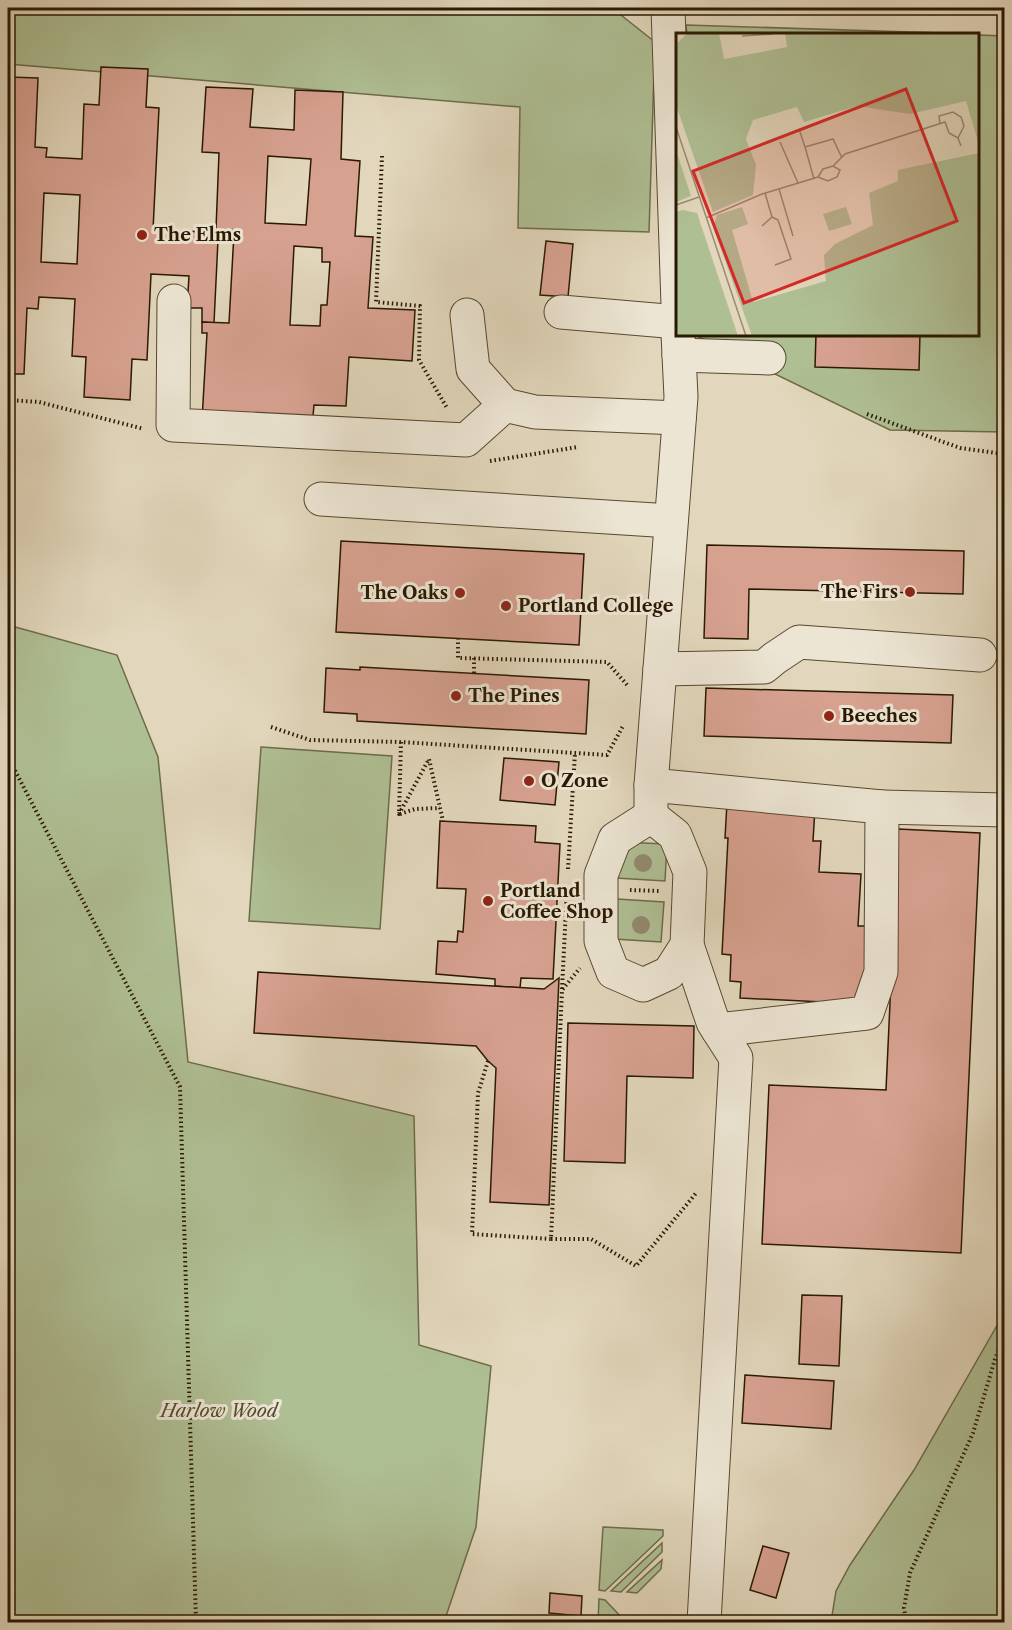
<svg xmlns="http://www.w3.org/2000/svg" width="1012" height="1630" font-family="'Libre Caslon Text',serif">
  <rect width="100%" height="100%" fill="#e2d7bc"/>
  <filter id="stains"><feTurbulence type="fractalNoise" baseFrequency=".00333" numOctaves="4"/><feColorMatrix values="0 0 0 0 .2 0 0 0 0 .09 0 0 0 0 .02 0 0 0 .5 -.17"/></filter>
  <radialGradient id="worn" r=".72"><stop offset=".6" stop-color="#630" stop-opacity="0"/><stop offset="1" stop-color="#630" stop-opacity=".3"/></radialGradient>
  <!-- green -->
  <g fill="#afbf94" stroke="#6c6c4b" stroke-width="1.5">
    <path d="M8,8H612L655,42L649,232L518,228L520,107L8,64Z"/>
    <path d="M686,25L974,34H687Z"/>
    <path d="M978,35L1004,36V432L890,430L699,337V335L978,334Z"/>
    <path d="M8,625L117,655L158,757L188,1062L414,1116L419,1345L491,1366L476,1527L444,1622H8Z"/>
    <path d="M261,747L392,756L380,929L249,921Z"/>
    <path d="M618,842L667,844L665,881L616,878Z"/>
    <path d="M617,899L664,902L661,942L614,939Z"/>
    <path d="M1004,1308V1622H831L836,1591L850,1565L914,1470L999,1322Z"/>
    <path d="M603,1527L663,1530V1536L605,1591L599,1590Z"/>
    <path d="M662,1543V1552L621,1592L611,1591Z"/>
    <path d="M662,1560L661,1569L637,1593L627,1592Z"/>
    <path d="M599,1599L605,1600L626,1622H598Z"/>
  </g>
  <!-- building -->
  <g fill="#d7a190" stroke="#2a1902" stroke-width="1.5" fill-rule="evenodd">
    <path d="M101,67L148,69L146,107L159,108L153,230L207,232L206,239L218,240L214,323L202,322V308H187L189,276L151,274L147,360L132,359L130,400L84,397L86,357L72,356L75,299L39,297L38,309L27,308L24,374H8V77L38,78L35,147L47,148L46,157L82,159L84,104L99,105ZM44,193L80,195L77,264L41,262Z"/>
    <path d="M206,87L253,89L250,127L294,130L295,90L343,92L341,159L360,161L355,236L373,237L368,308L415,310L412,361L349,357L346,406L314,405L312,427L202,420L207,333H202V322L229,323L234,233H239L240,230L216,229L219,153L202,152ZM268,156L311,159L306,225L265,223ZM294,246L322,248V262H330L327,305H321L320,326L290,325Z"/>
    <path d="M546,241L573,244L568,297L540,295Z"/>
    <path d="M816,334H920L919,370L815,367Z"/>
    <path d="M341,541L584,554L579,645L336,632Z"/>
    <path d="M707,545L964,551L963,594L749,589L748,639L704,638Z"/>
    <path d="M360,667L589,680L586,734L357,721V714L324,712L326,668L360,670Z"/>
    <path d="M706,688L953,695L951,743L704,736Z"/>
    <path d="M504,758L559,762L555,805L500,800Z"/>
    <path d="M727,803L815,808L813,841H821L819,872L861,874L858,926H869L865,1004L740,998L741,982L730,981L731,955L722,954L728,838H725Z"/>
    <path d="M440,821L536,826L535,842L560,844L553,979L521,978L520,988L495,986V979L436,974L438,941L457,942L458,931L463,932L466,889L437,888Z"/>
    <path d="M898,829L980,833L961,1253L762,1244L769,1085L886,1090Z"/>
    <path d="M258,972L544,989L559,978L549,1205L490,1202L496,1068L488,1061L476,1046L254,1033Z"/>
    <path d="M568,1023L694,1026L693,1078L627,1076L625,1163L564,1161Z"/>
    <path d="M802,1295L842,1296L839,1366L799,1364Z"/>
    <path d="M745,1375L834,1381L831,1429L742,1423Z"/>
    <path d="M763,1546L789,1553L776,1598L750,1590Z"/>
    <path d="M550,1593L582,1596L581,1616L549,1613Z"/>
  </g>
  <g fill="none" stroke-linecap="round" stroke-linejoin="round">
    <defs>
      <g id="minor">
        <path d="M668,8L678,305"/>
        <path d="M174,301L173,425L466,440L505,405"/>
        <path d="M561,312L678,322"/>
        <path d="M467,315L473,369L505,405L535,412L679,418"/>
        <path d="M679,355L769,358"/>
        <path d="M321,499L671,521"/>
        <path d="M660,669L764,667L775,658L799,642L980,655"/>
        <path d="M651,785L882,807L881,972L867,1013L718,1030"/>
        <path d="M882,807L1004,810"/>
        <path d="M651,816V785L681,397L678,334"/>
        <path d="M651,816L675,835L690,872L687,945L669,973L643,985L613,972L601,941V875L615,839Z"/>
        <path d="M687,945L713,1022L736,1058L704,1622"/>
      </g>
    </defs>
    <!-- minor casing -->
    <use href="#minor" stroke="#584830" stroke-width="35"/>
    <!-- path -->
    <g stroke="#2a1902" stroke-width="4" stroke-dasharray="1.5 3" stroke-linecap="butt">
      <path d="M382,156L376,302L420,306L419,360L447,408"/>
      <path d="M8,400L39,402L144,429"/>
      <path d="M867,414L960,448L1004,454"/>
      <path d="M490,461L578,447"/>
      <path d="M458,638V658L607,662L628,686"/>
      <path d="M474,658V674"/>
      <path d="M271,727L310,740L401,742L607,755L623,726"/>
      <path d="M401,742L399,814L429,759L443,821"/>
      <path d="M8,759L11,763L180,1087L196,1622"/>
      <path d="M400,814L415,809L440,808"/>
      <path d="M568,869L575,753"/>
      <path d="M630,890L659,891"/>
      <path d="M562,989L567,889"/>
      <path d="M488,1061L478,1093L472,1234L551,1239L562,990L580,968"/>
      <path d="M551,1239H591L636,1266L697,1192"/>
      <path d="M906,1622L904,1608L910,1573L973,1433L995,1359L1004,1336"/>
    </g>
    <!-- minor -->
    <use href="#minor" stroke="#ece5d3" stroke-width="33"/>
  </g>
  <!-- trees -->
  <g fill="#938a6e">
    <circle cx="643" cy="863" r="9"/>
    <circle cx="641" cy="925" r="9"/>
  </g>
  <!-- markers -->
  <g fill="#8f2418" stroke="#ece5d3" stroke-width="2">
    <circle cx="142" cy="235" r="6"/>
    <circle cx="910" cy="592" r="6"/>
    <circle cx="460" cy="593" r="6"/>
    <circle cx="506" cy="606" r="6"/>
    <circle cx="456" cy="696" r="6"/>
    <circle cx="829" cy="716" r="6"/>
    <circle cx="529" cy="781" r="6"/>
    <circle cx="488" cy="901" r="6"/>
  </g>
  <g text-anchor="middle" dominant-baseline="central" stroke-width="6" stroke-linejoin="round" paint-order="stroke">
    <!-- poi labels -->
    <g font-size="18" font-weight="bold" fill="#2a1902" stroke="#ece5d3" text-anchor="start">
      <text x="154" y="235">The Elms</text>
      <text x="898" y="592" text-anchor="end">The Firs</text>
      <text x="448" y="593" text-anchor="end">The Oaks</text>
      <text x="518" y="606">Portland College</text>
      <text x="468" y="696">The Pines</text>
      <text x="841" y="716">Beeches</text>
      <text x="541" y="781">O Zone</text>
      <text x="500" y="891">Portland<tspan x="500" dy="21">Coffee Shop</tspan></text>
    </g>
    <!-- park labels -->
    <g font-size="18" font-style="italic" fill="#524b2e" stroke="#ece5d3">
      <text x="219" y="1411">Harlow Wood</text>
    </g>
  </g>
  <!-- overview -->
  <g transform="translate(676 33)">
    <rect width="303" height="303" fill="#e2d7bc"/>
    <path d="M12,0H43L48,26L111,14L109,0H303V112L290,68L234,81L181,73L128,89L121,74L77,87L70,106L80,132L77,162L37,179L0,72V11ZM0,117L15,163L0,169ZM303,120V303H76L37,194L41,182L66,174L72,191L56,197L77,269L150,248L148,222L159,211L197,192L193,160L222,148V137ZM170,174L176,191L153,198L147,181ZM7,177L21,180L62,303H0V179Z" fill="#afbf94"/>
    <path fill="none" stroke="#988b72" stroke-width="1.5" d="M66,3L97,1M264,91L263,83L277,79L285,84L288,93L282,105L285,113M0,94L70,303M123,96L129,114M104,109L122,150M157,133L169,121L269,89L273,100L282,105M138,146L129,114L157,106L166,125M103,156L117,203M0,172L23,164M96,184L102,187L115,226L99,232M30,185L86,161L142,144L147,136L157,133L164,137L161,144L152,148L142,144M86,193L96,184L89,160"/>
    <path fill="#d62828" fill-opacity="0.15" stroke="#d62828" stroke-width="3" d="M230,56L281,188L68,270L17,138Z"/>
    <rect width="303" height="303" fill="none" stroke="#2a1902" stroke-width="3"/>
  </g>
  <!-- margin -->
  <rect width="1012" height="1630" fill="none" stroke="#e2d7bc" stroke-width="30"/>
  <rect x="9" y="9" width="994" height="1612" fill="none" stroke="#2a1902" stroke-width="3"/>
  <rect x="15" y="15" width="982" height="1600" fill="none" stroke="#2a1902" stroke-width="1.5"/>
  <rect width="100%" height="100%" filter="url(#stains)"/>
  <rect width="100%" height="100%" fill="url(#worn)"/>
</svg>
